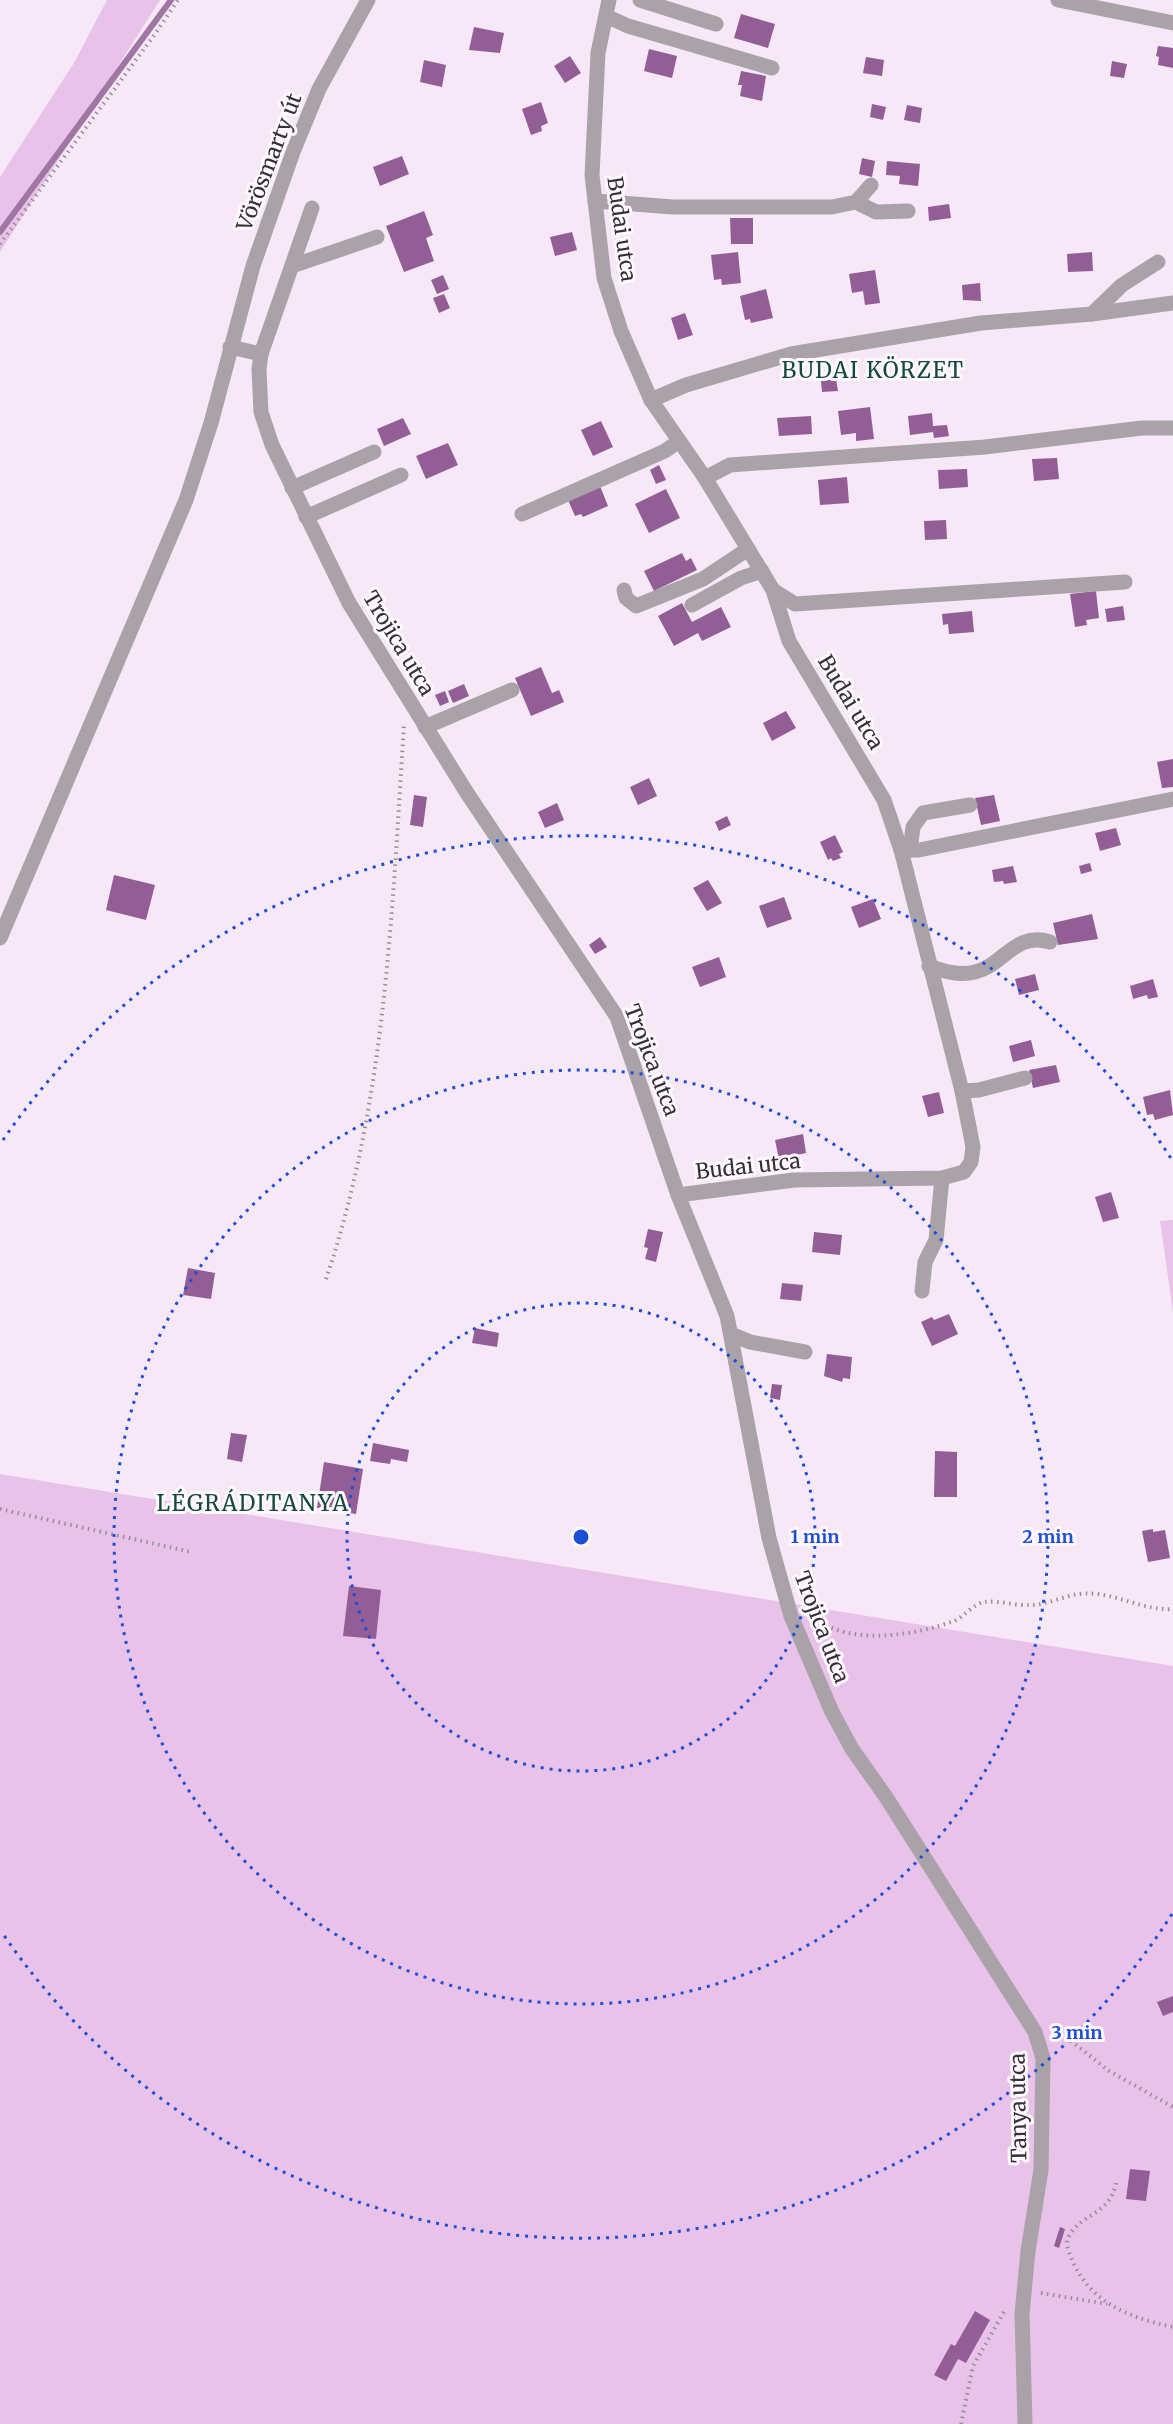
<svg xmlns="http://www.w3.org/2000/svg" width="1173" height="2424" font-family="Merriweather,serif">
  <rect width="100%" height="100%" fill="#f7e8f8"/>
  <!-- green -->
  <g fill="#e8c2e9">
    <path d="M107,0H160L0,252V177L74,63Z"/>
    <path d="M1173,1220V1312L1160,1221Z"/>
    <path d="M0,1474L1173,1666V2424H0Z"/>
  </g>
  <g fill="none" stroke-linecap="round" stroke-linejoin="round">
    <!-- stream -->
    <path stroke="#a076a2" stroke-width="6" d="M0,232L171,0"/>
  </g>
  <!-- building -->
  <g fill="#935d96">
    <path d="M741,14L775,24L768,48L734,38Z"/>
    <path d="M474,27L504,33L500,53L469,50Z"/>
    <path d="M1158,46L1173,48V68L1158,65L1159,57L1156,56Z"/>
    <path d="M649,49L677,56L672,78L644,71Z"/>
    <path d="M570,56L581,73L565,83L554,66Z"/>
    <path d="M866,57L884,60L882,76L863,73Z"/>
    <path d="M424,60L446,65L442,87L420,82Z"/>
    <path d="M1112,61L1127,64L1124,78L1110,76Z"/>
    <path d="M741,71L766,76L762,101L740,96L742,85H738Z"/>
    <path d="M541,102L548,123L541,126L542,131L531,135L522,109Z"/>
    <path d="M872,104L886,107L883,120L870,117Z"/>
    <path d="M907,105L922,108L920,123L904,120Z"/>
    <path d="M402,156L409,174L380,186L373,167Z"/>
    <path d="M862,158L875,161L872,177L859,174Z"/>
    <path d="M887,161L920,164L918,186L899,184L900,176L886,175Z"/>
    <path d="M949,204L951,218L929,221L928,207Z"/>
    <path d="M424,211L433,235L426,238L434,261L404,272L386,226Z"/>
    <path d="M730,218H753V244H731Z"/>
    <path d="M572,232L577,250L555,256L550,237Z"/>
    <path d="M738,252L741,283L722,285L721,279L714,280L711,255Z"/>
    <path d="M1092,252L1093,271L1068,272L1067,254Z"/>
    <path d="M875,270L880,303L865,305L863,291L852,293L849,274Z"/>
    <path d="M443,275L449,289L437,294L431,280Z"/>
    <path d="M980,283L981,301L963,300L962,285Z"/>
    <path d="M766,289L773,318L751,323L750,319L745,320L740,296Z"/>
    <path d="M444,294L450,308L439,313L433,298Z"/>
    <path d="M685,313L693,335L678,340L671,318Z"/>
    <path d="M836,379L838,391L822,392L821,381Z"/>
    <path d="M870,407L874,439L856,441V433L841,435L838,411Z"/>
    <path d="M932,413L933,426L947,425L949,436L934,438L933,432L910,435L908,416Z"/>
    <path d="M811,416L812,434L779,436L777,418Z"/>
    <path d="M403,418L411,434L384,446L377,429Z"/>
    <path d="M601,421L613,447L593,456L581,430Z"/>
    <path d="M448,443L458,465L426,479L416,456Z"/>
    <path d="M1057,458L1059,479L1034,481L1032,459Z"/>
    <path d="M659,465L666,480L656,484L650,470Z"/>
    <path d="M967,469L968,487L939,489L938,470Z"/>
    <path d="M847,477L849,503L820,505L818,480Z"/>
    <path d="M600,486L608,506L583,517L581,514L575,516L568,500Z"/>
    <path d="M666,489L680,518L649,533L635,504Z"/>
    <path d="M946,520L947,539L925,540L924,521Z"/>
    <path d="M682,553L686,561L691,558L697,570L654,591L644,571Z"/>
    <path d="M1096,591L1099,618L1086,620L1087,625L1075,627L1070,594Z"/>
    <path d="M682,603L692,622L721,607L731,627L702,641L698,633L674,646L658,616Z"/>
    <path d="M1123,606L1125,620L1107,622L1105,609Z"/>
    <path d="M972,611L974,632L949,634L948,624L943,625L942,614Z"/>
    <path d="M541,667L552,693L559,690L564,702L531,716L515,678Z"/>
    <path d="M464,684L469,696L453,703L448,691Z"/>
    <path d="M445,691L449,702L440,706L435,695Z"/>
    <path d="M786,711L796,728L772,741L763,723Z"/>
    <path d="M1173,759V787L1162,788L1157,762Z"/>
    <path d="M649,778L657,796L638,805L630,787Z"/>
    <path d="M414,795L427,797L423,827L410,825Z"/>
    <path d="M994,795L1000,821L981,825L975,798Z"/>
    <path d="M557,803L564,820L545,828L538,812Z"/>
    <path d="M727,816L731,825L719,831L715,822Z"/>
    <path d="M1116,828L1121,845L1100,851L1095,833Z"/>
    <path d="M835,835L843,852L839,854L841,858L833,861L831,858L828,860L820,842Z"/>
    <path d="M1090,863L1092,871L1081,874L1079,866Z"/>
    <path d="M1013,866L1017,882L1004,884L1003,881L994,882L992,870Z"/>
    <path d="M114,875L155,885L146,920L106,910Z"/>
    <path d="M708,880L722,903L707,911L693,888Z"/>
    <path d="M784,897L792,919L767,928L759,906Z"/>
    <path d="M873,899L881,919L859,928L851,907Z"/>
    <path d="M1092,914L1098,939L1058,945L1053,923Z"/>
    <path d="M600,937L607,947L595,954L589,945Z"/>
    <path d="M719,957L726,977L700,987L692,967Z"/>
    <path d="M1035,974L1039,990L1019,995L1015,979Z"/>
    <path d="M1153,979L1158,997L1148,999L1147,995L1133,999L1130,986Z"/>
    <path d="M1031,1040L1035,1056L1013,1062L1009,1046Z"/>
    <path d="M1056,1065L1060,1082L1033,1088L1029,1070Z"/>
    <path d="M1170,1090L1173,1115L1155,1120L1153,1114L1147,1115L1143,1097Z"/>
    <path d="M939,1092L944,1113L928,1117L922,1096Z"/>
    <path d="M803,1134L806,1153L779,1159L775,1140Z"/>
    <path d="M1111,1192L1119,1218L1103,1222L1095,1197Z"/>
    <path d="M648,1229L663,1232L656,1262L645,1259L648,1248L644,1247Z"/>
    <path d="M814,1232L842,1235L840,1255L812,1252Z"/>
    <path d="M188,1268L215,1273L211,1299L183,1295Z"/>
    <path d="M782,1283L803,1285L801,1301L780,1299Z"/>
    <path d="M949,1314L958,1334L932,1346L921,1322L932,1317L934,1320Z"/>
    <path d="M475,1328L499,1333L497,1347L472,1343Z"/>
    <path d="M827,1354L852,1357L850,1379L843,1378L842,1382L824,1376Z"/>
    <path d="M772,1384L782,1385L780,1400L770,1398Z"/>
    <path d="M231,1433L247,1435L242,1462L227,1459Z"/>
    <path d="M373,1443L409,1450L407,1462L391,1459L390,1464L370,1461Z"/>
    <path d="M935,1451L957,1452V1497H934Z"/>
    <path d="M324,1462L363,1469L356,1514L317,1508Z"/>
    <path d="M1153,1529V1532L1165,1530L1170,1558L1148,1562L1142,1531Z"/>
    <path d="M349,1586L381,1590L376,1639L343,1636Z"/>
    <path d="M1173,1996V2012L1163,2016L1157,2002Z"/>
    <path d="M1130,2169L1150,2171L1146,2201L1126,2199Z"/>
    <path d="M1060,2227L1065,2229L1059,2248L1054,2246Z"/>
    <path d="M975,2311L990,2320L966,2363L958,2359L946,2381L934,2375L951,2344L955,2346Z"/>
  </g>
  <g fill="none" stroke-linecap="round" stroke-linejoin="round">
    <!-- path -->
    <g stroke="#978d98" stroke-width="4" stroke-dasharray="1.5 4.5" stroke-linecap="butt">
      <path d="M0,244L155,34L178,0"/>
      <path d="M326,1279C386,1102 392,910 404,725"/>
      <path d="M0,1509L191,1552"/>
      <path d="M806,1604C810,1610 814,1619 820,1622C858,1645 915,1635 954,1621C964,1617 974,1603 985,1602C997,1600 1017,1606 1030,1605C1047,1605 1063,1596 1079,1594C1113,1590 1140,1611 1173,1609"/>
      <path d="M1051,2030L1056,2029L1109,2071L1173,2107"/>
      <path d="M1116,2183C1110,2215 1083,2212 1069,2236C1064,2245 1070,2254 1073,2262C1092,2304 1131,2318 1173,2327"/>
      <path d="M1041,2293L1107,2304"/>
      <path d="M961,2424L973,2366L1005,2310"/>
    </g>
    <!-- minor -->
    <g stroke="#a9a2a9" stroke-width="15">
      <path d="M609,0L598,53L592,175L604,278L621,331L651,400L705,478L773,590L789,641L884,800L901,850L962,1091L973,1147L971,1162L964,1172L942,1178L794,1180L678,1195"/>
      <path d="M640,0L716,24"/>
      <path d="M1058,0L1173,23"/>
      <path d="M606,16L628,26L772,68"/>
      <path d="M595,201L673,207H832L856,202L871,185"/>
      <path d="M856,202L876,212L908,211"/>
      <path d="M292,266L377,237"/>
      <path d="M1092,314L1173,303"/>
      <path d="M230,347L261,354L259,369L261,412L272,445L349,603L467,793L617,1017L678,1195L727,1316L769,1538L791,1616L832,1712L852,1749L886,1797L1035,2032L1043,2058L1041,2170L1028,2251L1022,2314L1025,2424"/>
      <path d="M261,354L312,208"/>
      <path d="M651,400L686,385L791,354L981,323L1092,314L1122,285L1158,262"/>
      <path d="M705,478L730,465L985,447L1142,428H1173"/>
      <path d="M292,488L374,452"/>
      <path d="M522,514L665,451L679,441"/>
      <path d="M306,517L401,475"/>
      <path d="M624,590L626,598L636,606L703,579L748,549"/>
      <path d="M773,590L795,604L1125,582"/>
      <path d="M692,605L741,578L762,571"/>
      <path d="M425,727L512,690"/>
      <path d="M901,850H919L1173,799"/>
      <path d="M910,850L913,827L923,813L970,805"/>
      <path d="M0,938L186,500L211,423L253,266L293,152L319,89L368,0"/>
      <path d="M929,966C943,971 959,976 975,972C1004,965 1015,931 1050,942"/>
      <path d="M962,1091L979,1090L1025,1078"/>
      <path d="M922,1291L925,1262L936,1240L942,1178"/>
      <path d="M731,1334L750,1342L805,1352"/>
    </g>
  </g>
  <!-- distance rings -->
  <g fill="none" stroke="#1d4ed8" stroke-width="3" stroke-dasharray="3 6">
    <circle cx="581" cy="1537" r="234"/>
    <circle cx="581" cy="1537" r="467"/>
    <path d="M1172 1914A701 701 0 0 1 3 1934M3 1140A701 701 0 0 1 1172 1160"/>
  </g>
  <g text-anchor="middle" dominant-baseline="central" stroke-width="6" stroke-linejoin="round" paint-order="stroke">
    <!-- street labels -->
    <g font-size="21" fill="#363036" stroke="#fff9ff">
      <text transform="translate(269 162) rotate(-69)">Vörösmarty út</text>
      <text transform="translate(622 229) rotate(82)">Budai utca</text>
      <text transform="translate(399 643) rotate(59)">Trojica utca</text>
      <text transform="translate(851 702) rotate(59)">Budai utca</text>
      <text transform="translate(652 1060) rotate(69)">Trojica utca</text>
      <text transform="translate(748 1166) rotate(-6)">Budai utca</text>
      <text transform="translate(822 1627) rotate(69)">Trojica utca</text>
      <text transform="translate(1018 2108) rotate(-91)">Tanya utca</text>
    </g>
    <!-- neighbourhood labels -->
    <g font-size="22" letter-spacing="1.5" fill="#144a3e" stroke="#fff9ff">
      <text x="873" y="370">BUDAI KÖRZET</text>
      <text x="253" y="1503">LÉGRÁDITANYA</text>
    </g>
  </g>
  <circle cx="581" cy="1537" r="9" fill="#1d4ed8" stroke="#fff9ff" stroke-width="3"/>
  <g font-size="18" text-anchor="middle" font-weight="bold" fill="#1d4ed8" stroke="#fff9ff" stroke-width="6" stroke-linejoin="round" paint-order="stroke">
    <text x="815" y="1543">1 min</text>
    <text x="1048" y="1543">2 min</text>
    <text x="1077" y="2039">3 min</text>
  </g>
</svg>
